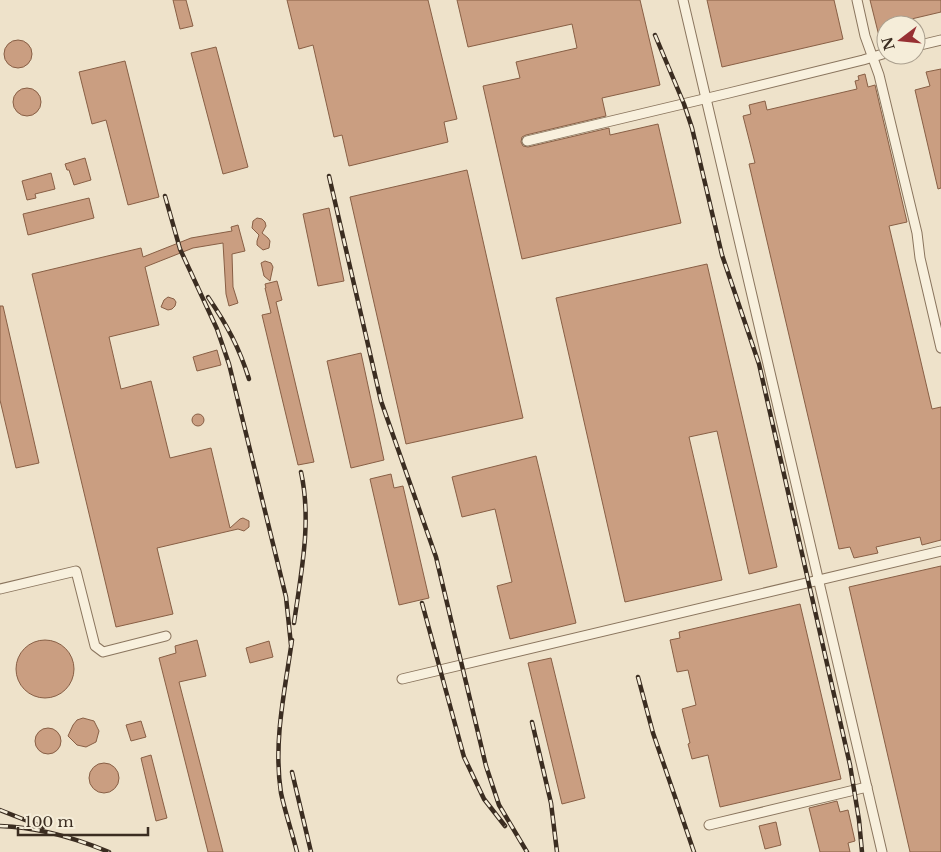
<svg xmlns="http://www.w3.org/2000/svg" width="941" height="852" font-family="'Libre Baskerville',serif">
  <rect width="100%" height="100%" fill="#eee2ca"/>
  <!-- building -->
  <g fill="#ca9e81" stroke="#885f45">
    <path d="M173,0H186L193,26L180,29Z"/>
    <path d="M287,0H428L457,119L444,122L448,142L349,166L342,135L334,137L313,45L299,49Z"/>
    <path d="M457,0H640L660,85L602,98L606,116L526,135L522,137L521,142L523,146L528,147L609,128L610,135L658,124L681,223L522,259L483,86L520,78L516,62L577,48L572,24L468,47Z"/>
    <path d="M707,0H834L843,39L722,67Z"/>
    <path d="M870,0H941V12L886,25V34L879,36Z"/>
    <circle cx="18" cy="54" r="14"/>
    <path d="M216,47L248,167L223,174L191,53Z"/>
    <path d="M125,61L159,197L128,205L106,120L92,124L79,72Z"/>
    <path d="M941,69V188L938,189L915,90L930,86L926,72Z"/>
    <path d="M865,74L868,87L875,85L907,222L889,226L932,409L941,407V540L922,545L920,537L876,547L878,553L854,558L850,547L839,549L749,164L755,163L743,116L751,114L749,105L765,101L767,110L857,89L855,81L859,80L858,76Z"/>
    <circle cx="27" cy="102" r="14"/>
    <path d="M85,158L91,180L74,185L69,170H67L65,164Z"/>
    <path d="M467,170L523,418L406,444L350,197Z"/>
    <path d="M51,173L55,189L35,194L36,198L27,200L22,181Z"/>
    <path d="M89,198L94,218L28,235L23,214Z"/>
    <path d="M329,208L344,281L318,286L303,214Z"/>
    <path d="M257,218L262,219L265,222L266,226L262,233L268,238L270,241L269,248L263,250L257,245V241L259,235L252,228L253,221Z"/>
    <path d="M238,225L245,251L232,254L233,287L238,303L229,306L226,294L223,243L193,248L145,267L159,325L109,337L121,389L151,381L170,458L211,448L230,528L240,519L243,518L249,521V527L244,531L238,529L157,548L173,614L116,627L32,274L141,248L143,257L191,238L232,231L231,227Z"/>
    <path d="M265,261L271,263L273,267L270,281L264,276L261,263Z"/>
    <path d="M707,264L777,567L749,574L717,431L689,437L722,580L625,602L556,298Z"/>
    <path d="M277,281L282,300L276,302L314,462L298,465L262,315L271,313L265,288H266L265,284Z"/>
    <path d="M168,297L174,299L176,302L175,306L172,309L168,310L161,307L164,300Z"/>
    <path d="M0,306H3L39,463L16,468L0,400Z"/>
    <path d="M217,350L221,365L197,371L193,357Z"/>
    <path d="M361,353L384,460L351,468L327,361Z"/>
    <circle cx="198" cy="420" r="6"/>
    <path d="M536,456L576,623L510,639L497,586L512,582L495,509L462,517L452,477Z"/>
    <path d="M391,474L394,488L403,486L429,598L399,605L370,479Z"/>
    <path d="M941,566V852H910L849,587Z"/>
    <path d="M800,604L841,779L720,807L708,755L692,759L688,744L690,743L682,709L696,705L688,670L677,672L670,640L680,638L679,632Z"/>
    <circle cx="45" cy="669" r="29"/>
    <path d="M197,640L206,676L179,682L223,852H208L159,658L176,653L175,646Z"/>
    <path d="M269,641L273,657L250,663L246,648Z"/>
    <path d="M551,658L585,798L562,804L528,663Z"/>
    <path d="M83,718L94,721L99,731L96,742L86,747L77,745L68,736L73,725L77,720Z"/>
    <path d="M141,721L146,737L131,741L126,725Z"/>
    <circle cx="48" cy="741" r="13"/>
    <path d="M151,755L167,818L156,821L141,758Z"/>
    <circle cx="104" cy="778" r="15"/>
    <path d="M837,801L840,812L848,810L855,841L848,843L850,852H820L809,808Z"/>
    <path d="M776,822L781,845L765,849L759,826Z"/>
  </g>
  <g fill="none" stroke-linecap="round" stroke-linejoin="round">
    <defs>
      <g id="minor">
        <path d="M683,0L882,852"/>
        <path d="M857,0L865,36L879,75L917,233L920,258L941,348"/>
        <path d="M916,46L941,40"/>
        <path d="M527,141L729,93L863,60L886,53"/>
        <path d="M0,589L76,571L95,646L103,652L166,636"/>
        <path d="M402,679L941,551"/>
        <path d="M709,825L867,787"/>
      </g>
    </defs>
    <!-- minor casing -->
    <use href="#minor" stroke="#8a755e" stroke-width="11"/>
    <!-- minor -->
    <use href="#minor" stroke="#f8f0dd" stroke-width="9"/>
    <defs>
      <g id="rail">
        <path d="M655,35L684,104L692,128L722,255L759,364L850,765L859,820L862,852"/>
        <path d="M329,176L381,401L436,557L486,766L499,805L527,852"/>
        <path d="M165,196L180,249L217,329L229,364L286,597L291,645"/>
        <path d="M208,297C227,325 239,347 249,379"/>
        <path d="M422,603L464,757L484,799L505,826"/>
        <path d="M294,623C301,573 312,522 301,472"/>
        <path d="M292,640C285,690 273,742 281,793C285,812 292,832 297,852"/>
        <path d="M638,677L653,733L694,852"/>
        <path d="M532,722L551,803L557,852"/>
        <path d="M292,772L311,852"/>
        <path d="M0,810L43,827"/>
        <path d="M0,826C37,827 75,838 109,852"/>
      </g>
    </defs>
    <!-- rail casing -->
    <use href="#rail" stroke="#3b2d21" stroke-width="4.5"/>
    <!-- rail -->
    <use href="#rail" stroke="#f5edd9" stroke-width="2.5" stroke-dasharray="8" stroke-linecap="butt"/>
  </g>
  <!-- north arrow -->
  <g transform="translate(901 40) rotate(254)"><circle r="24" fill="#f5edd9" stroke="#aba08f"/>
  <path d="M0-4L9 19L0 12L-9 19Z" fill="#973033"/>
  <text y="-8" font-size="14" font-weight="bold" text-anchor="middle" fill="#3b2d21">N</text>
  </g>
  <!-- scale -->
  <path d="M18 827v8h130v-8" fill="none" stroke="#3b2d21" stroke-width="2.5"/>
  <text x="25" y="827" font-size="15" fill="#3b2d21" stroke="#f5edd9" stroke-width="4" paint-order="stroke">100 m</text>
</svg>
